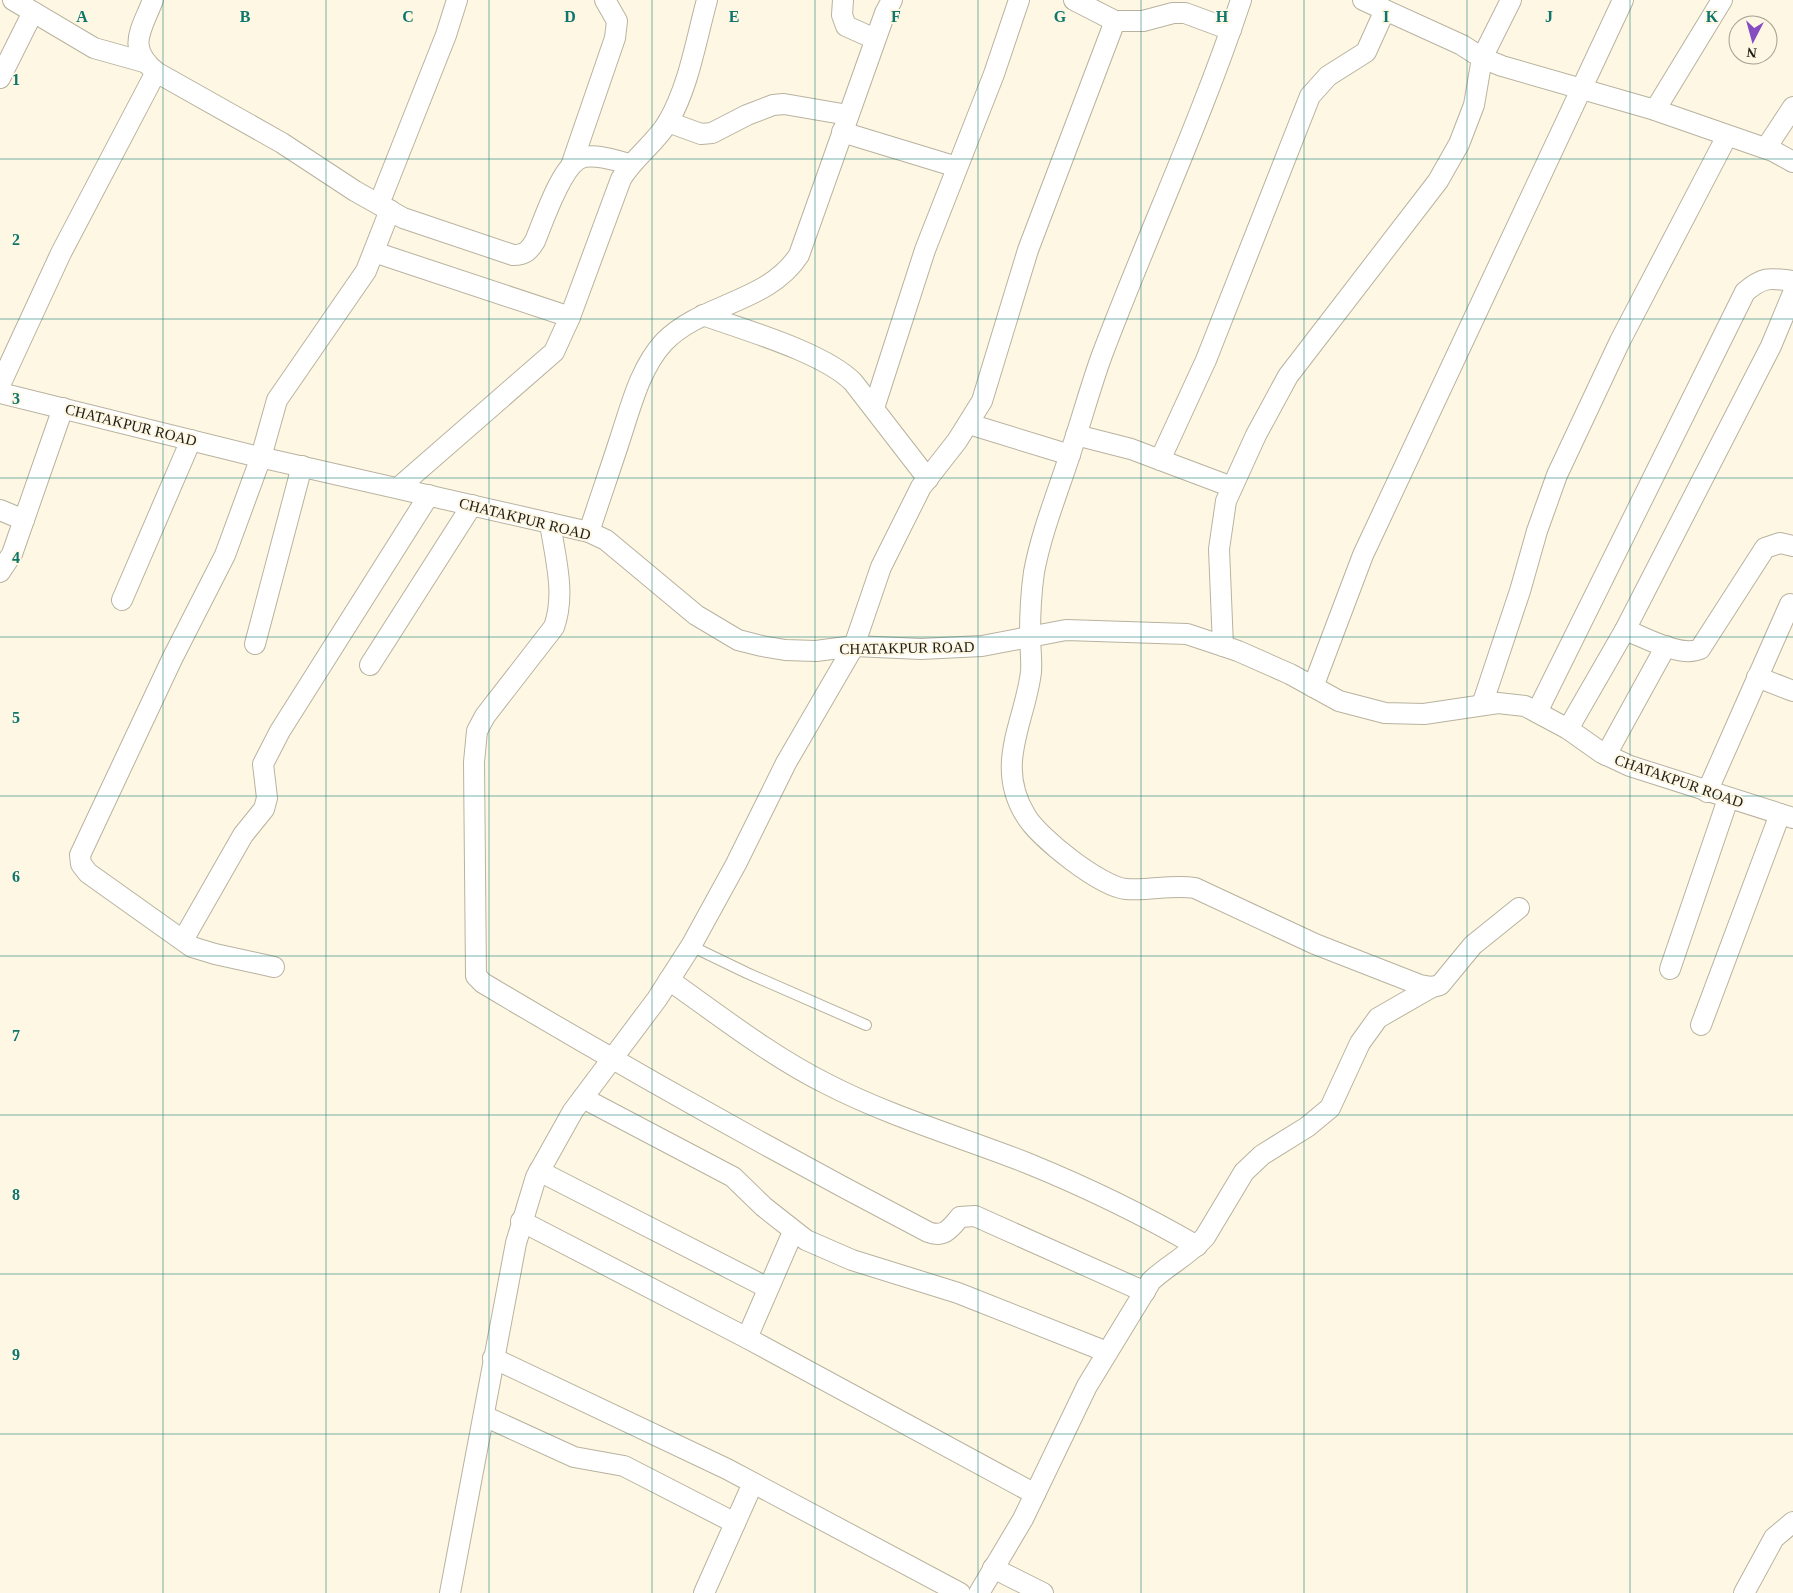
<svg xmlns="http://www.w3.org/2000/svg" width="1793" height="1593" font-family="'Times New Roman',serif">
  <rect width="100%" height="100%" fill="#fdf7e3"/>
  <g fill="none" stroke-linecap="round" stroke-linejoin="round">
    <defs>
      <path id="lane" d="M691,946L747,973L866,1025"/>
      <g id="street">
        <path d="M13,0L94,48L144,62"/>
        <path d="M153,0C141,31 126,47 156,72L282,143L355,191L403,218L513,255C525,255 529,251 535,241C544,220 562,162 584,157C599,154 616,161 630,164"/>
        <path d="M843,0L842,15L846,26L875,39"/>
        <path d="M1074,0L1115,21H1143L1173,13H1185L1231,30"/>
        <path d="M1241,0C1201,120 1147,236 1102,355C1091,385 1083,415 1073,445C1060,487 1042,529 1034,572C1031,593 1030,614 1030,635C1030,647 1032,660 1031,672C1025,722 994,765 1026,816C1039,838 1101,887 1126,889C1150,891 1172,884 1195,888L1315,944L1420,985L1432,987L1440,985L1473,945L1519,908"/>
        <path d="M1363,0L1462,45L1482,58L1502,66L1655,110L1773,151L1793,162"/>
        <path d="M0,78L33,12"/>
        <path d="M1655,110L1722,0"/>
        <path d="M668,122L701,134L712,133L747,115L773,105L784,104L848,115"/>
        <path d="M842,132L957,167"/>
        <path d="M1766,148L1793,107"/>
        <path d="M572,163L615,38L617,21L605,0"/>
        <path d="M379,204L446,35L457,0"/>
        <path d="M374,252L570,317"/>
        <path d="M703,315C744,330 823,352 853,382L928,479"/>
        <path d="M0,385L61,253L156,72"/>
        <path d="M0,393L255,456L589,532L606,540L696,615L738,640L762,646L785,650L816,651L854,646L921,649L982,646L1066,630L1187,634L1238,651L1290,674L1339,701L1385,713L1424,714L1498,703L1525,706L1568,729L1602,753L1630,766L1793,818"/>
        <path d="M874,408L925,250L994,74L1019,0"/>
        <path d="M969,424L1070,455"/>
        <path d="M1076,435L1131,449L1232,487"/>
        <path d="M1160,460L1206,360L1310,96L1328,76L1366,52L1385,10"/>
        <path d="M398,488L554,352L570,317L621,179C634,157 656,143 668,122C689,86 696,40 707,0"/>
        <path d="M0,510L24,520"/>
        <path d="M550,523C555,557 566,594 554,627L485,716L477,731L474,762L476,976L483,983C629,1070 777,1153 928,1232C944,1238 950,1229 960,1217L975,1216L1145,1292"/>
        <path d="M589,532C599,501 610,470 620,439C631,406 640,368 664,342C702,303 768,303 799,255L885,13L892,0"/>
        <path d="M0,572L12,554L63,408"/>
        <path d="M122,600L191,440"/>
        <path d="M1625,630C1645,637 1680,658 1700,649L1765,548L1780,543L1793,546"/>
        <path d="M255,644L302,466"/>
        <path d="M1223,646L1219,549L1226,501L1256,435L1288,376L1438,181L1459,144L1474,105L1482,58L1511,0"/>
        <path d="M370,665L472,505"/>
        <path d="M1757,677L1793,691"/>
        <path d="M1313,687L1363,555L1623,0"/>
        <path d="M1482,705L1520,591L1537,531L1557,475L1620,341L1727,136"/>
        <path d="M1537,712L1745,292C1764,276 1770,278 1793,281"/>
        <path d="M1568,729L1625,630L1771,346L1793,293"/>
        <path d="M1606,755L1666,646"/>
        <path d="M1707,792L1790,604"/>
        <path d="M183,940L243,835L264,809L267,798L263,764L280,731L429,495"/>
        <path d="M274,967L215,954L192,947L88,873L81,864L80,855L172,659L225,555L261,457L277,400L366,271L390,210"/>
        <path d="M1670,969L1728,799"/>
        <path d="M669,980C720,1016 771,1056 827,1084C891,1117 961,1137 1027,1163C1086,1187 1142,1214 1197,1246"/>
        <path d="M1701,1025L1780,814"/>
        <path d="M583,1098L733,1177L764,1207L806,1240L852,1260L958,1293L1107,1352"/>
        <path d="M539,1171L768,1288"/>
        <path d="M521,1221L747,1338L1035,1494"/>
        <path d="M747,1338L793,1232"/>
        <path d="M493,1358L727,1469L960,1593"/>
        <path d="M484,1416L574,1457L624,1466L735,1523"/>
        <path d="M993,1568L1043,1593"/>
        <path d="M450,1593L516,1243L536,1177L573,1111L657,999L691,946L736,864L786,763L854,646L881,567L921,487L957,441L982,401L1028,250L1115,21"/>
        <path d="M704,1593L753,1483"/>
        <path d="M979,1593L1023,1519L1087,1386L1151,1281C1168,1265 1189,1255 1205,1237L1244,1172L1262,1155L1307,1127L1330,1108L1360,1043L1378,1018L1432,987"/>
        <path d="M1744,1593L1774,1538L1793,1522"/>
      </g>
    </defs>
    <!-- lane casing -->
    <use href="#lane" stroke="#b8b29f" stroke-width="12"/>
    <!-- street casing -->
    <use href="#street" stroke="#b8b29f" stroke-width="22"/>
    <!-- lane -->
    <use href="#lane" stroke="#fff" stroke-width="10"/>
    <!-- street -->
    <use href="#street" stroke="#fff" stroke-width="20"/>
  </g>
  <!-- grid -->
  <path fill="none" stroke="#0f766e" stroke-width="1" stroke-opacity="0.55" d="M163,0V1593M326,0V1593M489,0V1593M652,0V1593M815,0V1593M978,0V1593M1141,0V1593M1304,0V1593M1467,0V1593M1630,0V1593M0,159H1793M0,319H1793M0,478H1793M0,637H1793M0,796H1793M0,956H1793M0,1115H1793M0,1274H1793M0,1434H1793"/>
  <g text-anchor="middle" dominant-baseline="central" stroke-width="4" stroke-linejoin="round" paint-order="stroke">
    <!-- street labels -->
    <g font-size="15" fill="#1f1d15" stroke="#fdf7e3">
      <text transform="translate(131 425) rotate(14)">CHATAKPUR ROAD</text>
      <text transform="translate(525 519) rotate(14)">CHATAKPUR ROAD</text>
      <text transform="translate(907 648) rotate(-1)">CHATAKPUR ROAD</text>
      <text transform="translate(1679 781) rotate(19)">CHATAKPUR ROAD</text>
    </g>
  </g>
  <g font-size="16" text-anchor="middle" font-weight="bold" fill="#0f766e" stroke="#fdf7e3" stroke-width="4" stroke-linejoin="round" paint-order="stroke">
    <text x="82" y="22">A</text>
    <text x="245" y="22">B</text>
    <text x="408" y="22">C</text>
    <text x="570" y="22">D</text>
    <text x="734" y="22">E</text>
    <text x="896" y="22">F</text>
    <text x="1060" y="22">G</text>
    <text x="1222" y="22">H</text>
    <text x="1386" y="22">I</text>
    <text x="1549" y="22">J</text>
    <text x="1712" y="22">K</text>
    <text x="16" y="85">1</text>
    <text x="16" y="245">2</text>
    <text x="16" y="404">3</text>
    <text x="16" y="563">4</text>
    <text x="16" y="723">5</text>
    <text x="16" y="882">6</text>
    <text x="16" y="1041">7</text>
    <text x="16" y="1200">8</text>
    <text x="16" y="1360">9</text>
  </g>
  <!-- north arrow -->
  <g transform="translate(1753 40) rotate(186)"><circle r="24" fill="#fdf7e3" stroke="#a4a091"/>
  <path d="M0-4L9 19L0 12L-9 19Z" fill="#864cc2"/>
  <text y="-8" font-size="14" font-weight="bold" text-anchor="middle" fill="#1f1d15">N</text>
  </g>
</svg>
